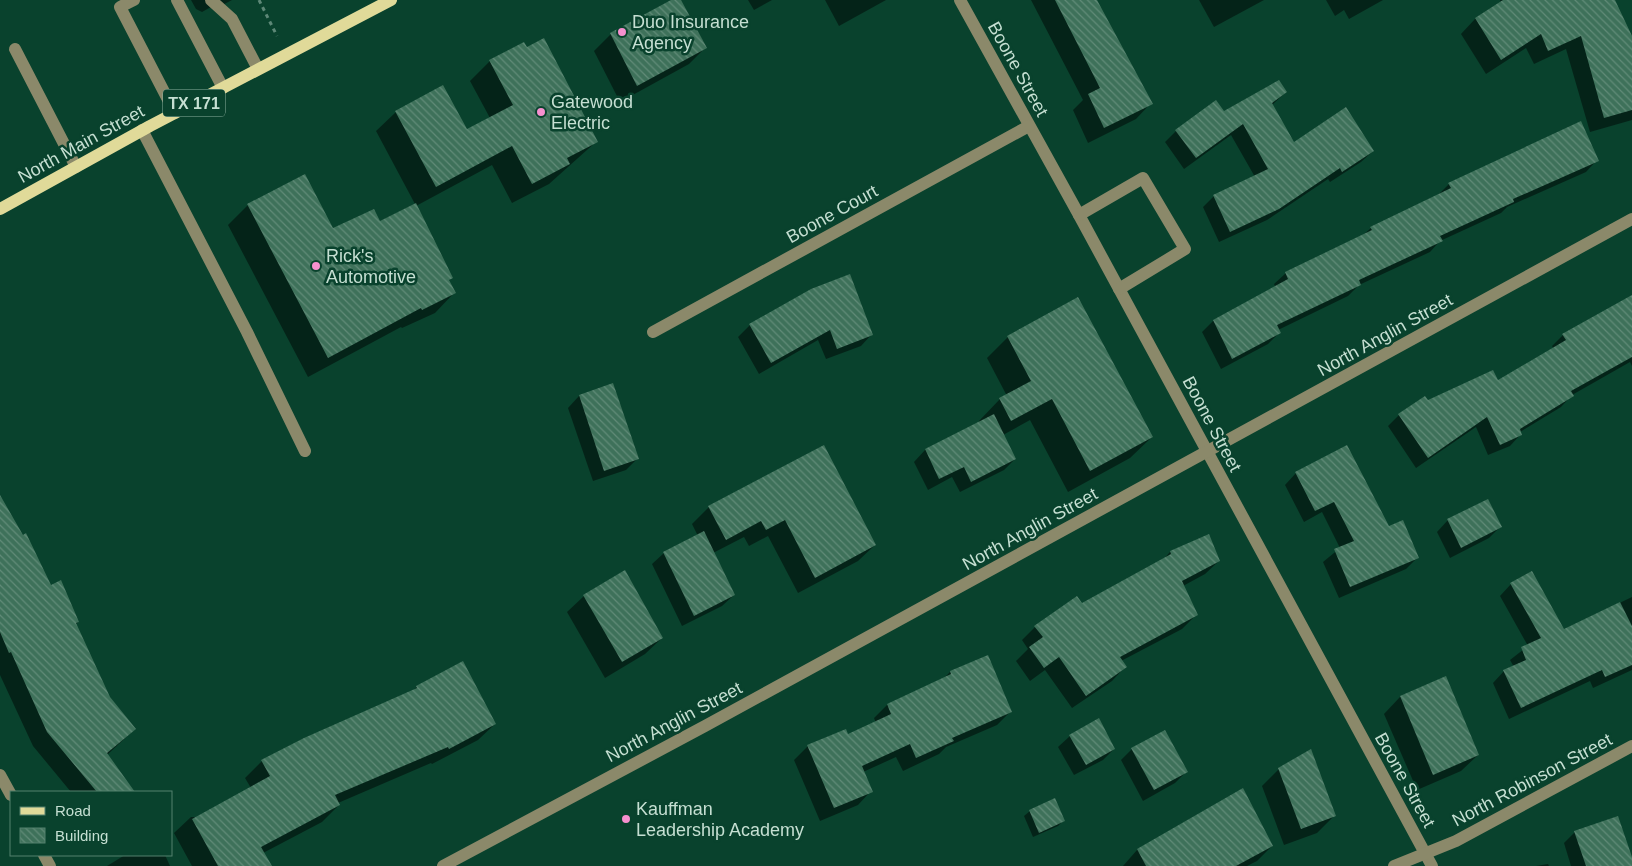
<svg xmlns="http://www.w3.org/2000/svg" width="1632" height="866" font-family="Arial,sans-serif">
  <defs>
    <pattern id="building-back-hatch" width="6" height="6" patternUnits="userSpaceOnUse" patternTransform="scale(1.25)"><rect width="6" height="6" fill="#3e715a"/><path d="M-1 5l2 2M0 0l6 6M5-1l2 2" fill="none" stroke="#618b78"/></pattern>
  </defs>
  <rect width="100%" height="100%" fill="#09422d"/>
  <!-- shadow -->
  <g fill="#0007">
    <path d="M191,0H232L213,10L211,7L202,12L196,9Z"/>
    <path d="M674,0H680L706,47L689,64L620,102L594,51L611,34Z"/>
    <path d="M748,0H772L754,10Z"/>
    <path d="M825,0H886L839,26Z"/>
    <path d="M1031,0H1095L1151,103L1136,119L1088,143L1073,110L1083,100Z"/>
    <path d="M1199,0H1264L1214,27Z"/>
    <path d="M1326,0H1383L1349,19L1344,10L1335,16Z"/>
    <path d="M1500,0H1614L1632,39V120L1590,132L1566,49L1534,64L1526,48L1486,74L1461,34L1475,19L1501,3Z"/>
    <path d="M490,61L597,141L549,184L512,203L492,165L416,206L451,278L448,281L454,293L435,313L402,328L401,327L308,377L228,225L248,205L333,230L379,222L415,204L376,131L396,112L466,131L490,118L470,81Z"/>
    <path d="M1286,92L1272,105L1294,144L1373,151L1361,162L1330,182L1328,179L1267,220L1219,242L1203,207L1214,196L1255,177L1231,135L1184,169L1165,142L1176,131Z"/>
    <path d="M1597,160L1586,172L1507,207L1501,213L1440,241L1430,252L1359,285L1348,296L1278,330L1279,333L1268,344L1221,369L1202,332L1213,321L1276,288L1274,284L1286,273L1362,236L1371,228L1438,195L1449,184Z"/>
    <path d="M812,290L872,334L861,346L826,359L818,340L759,374L738,337L750,325Z"/>
    <path d="M1632,296V366L1630,362L1572,395L1561,407L1520,432L1521,434L1510,446L1488,455L1476,427L1416,468L1388,426L1399,415L1427,401L1497,382L1554,349L1552,346L1563,335Z"/>
    <path d="M1008,337L1152,437L1130,458L1068,492L1030,420L1003,435L1015,459L1004,470L960,492L952,477L928,490L914,462L925,450L980,423L979,421L1000,399L1007,396L987,358Z"/>
    <path d="M613,385L638,458L626,470L593,481L568,408L579,396Z"/>
    <path d="M824,447L875,545L858,561L798,593L768,536L749,546L744,537L713,553L734,595L722,606L682,626L652,564L664,553L698,536L692,524L709,507Z"/>
    <path d="M1296,473L1417,558L1406,569L1339,598L1323,562L1340,548L1322,512L1304,522L1285,485Z"/>
    <path d="M0,497L50,586L78,622L75,625L109,697L135,729L107,755L134,792H71L33,746L0,675Z"/>
    <path d="M1448,520L1500,527L1489,538L1450,558L1437,532Z"/>
    <path d="M1170,552L1219,561L1205,574L1183,586L1196,615L1182,629L1121,661L1125,667L1112,681L1072,708L1045,670L1030,681L1016,661L1028,649L1022,640L1035,627L1082,605L1161,562Z"/>
    <path d="M1511,584L1563,630L1632,597V670L1593,688L1590,681L1509,719L1493,683L1504,671L1514,667L1510,660L1528,646L1500,596Z"/>
    <path d="M584,596L662,638L645,654L605,678L567,612Z"/>
    <path d="M950,672L1010,712L997,725L946,747L939,754L903,771L896,757L863,772L871,791L858,805L820,821L794,760L808,746L845,730L848,736L876,723L874,718L887,705L944,678Z"/>
    <path d="M1445,678L1478,755L1461,771L1417,790L1384,714L1400,697Z"/>
    <path d="M417,687L495,724L478,740L432,764L431,763L338,803L339,805L322,822L263,853L266,866H192L174,833L191,817H199L251,788L245,778L262,761L410,693Z"/>
    <path d="M1070,736L1114,749L1103,760L1074,775L1058,747Z"/>
    <path d="M1132,749L1186,772L1175,783L1143,801L1121,760Z"/>
    <path d="M1279,769L1334,816L1317,833L1284,845L1262,786Z"/>
    <path d="M1243,790L1272,846L1257,861L1247,866H1123L1137,850Z"/>
    <path d="M1030,811L1063,821L1058,826L1033,837L1024,816Z"/>
    <path d="M1575,832L1632,861V866H1571L1564,843Z"/>
    <path d="M125,855H165L170,866H107Z"/>
    <path d="M1548,864L1549,866H1536Z"/>
  </g>
  <!-- building -->
  <g fill="url(#building-back-hatch)">
    <path d="M671,0H681L707,48L637,86L610,33Z"/>
    <path d="M1055,0H1097L1153,104L1104,128L1088,94L1100,88Z"/>
    <path d="M1503,0H1615L1632,36V110L1604,118L1581,36L1548,51L1541,34L1501,60L1475,18Z"/>
    <path d="M544,38L598,142L567,158L570,164L532,184L512,146L436,187L395,111L443,85L467,129L513,105L489,60L524,42L527,47Z"/>
    <path d="M1279,80L1287,92L1272,103L1294,142L1346,107L1374,151L1342,172L1340,168L1279,209L1230,232L1213,195L1268,169L1243,124L1196,158L1175,130L1216,100L1224,111Z"/>
    <path d="M1581,121L1599,161L1513,199L1514,202L1440,236L1443,241L1359,280L1361,285L1277,325L1281,333L1232,359L1213,320L1288,279L1285,272L1372,230L1370,227L1451,188L1448,183Z"/>
    <path d="M305,174L333,228L374,209L380,221L416,203L453,278L449,280L456,293L422,310L421,308L328,358L247,204Z"/>
    <path d="M850,274L873,335L837,349L830,330L771,363L749,324L811,289Z"/>
    <path d="M1632,295V357L1571,391L1574,396L1520,429L1522,435L1500,445L1487,417L1428,458L1398,414L1425,396L1428,400L1493,370L1498,380L1566,340L1562,334Z"/>
    <path d="M1078,297L1153,437L1090,471L1052,399L1011,421L999,398L1031,381L1007,336Z"/>
    <path d="M613,383L639,459L604,471L579,395Z"/>
    <path d="M994,414L1016,459L971,482L964,467L939,479L925,449Z"/>
    <path d="M824,445L876,545L815,578L785,520L766,530L761,521L726,540L708,506Z"/>
    <path d="M1347,445L1389,526L1403,520L1419,558L1350,587L1334,549L1354,541L1334,502L1315,511L1295,472Z"/>
    <path d="M0,495L23,535L26,533L51,585L61,580L79,622L76,623L110,697L136,729L107,753L135,792H97L47,732L11,652L9,653L0,632Z"/>
    <path d="M1488,499L1502,527L1461,548L1447,519Z"/>
    <path d="M704,531L735,595L694,616L663,552Z"/>
    <path d="M1209,534L1220,561L1182,581L1198,615L1120,657L1127,667L1086,696L1059,657L1044,668L1029,647L1043,637L1034,626L1077,596L1082,603L1171,554L1170,551Z"/>
    <path d="M625,570L663,638L622,662L583,595Z"/>
    <path d="M1532,571L1564,629L1620,602L1632,626V665L1605,677L1602,670L1521,708L1503,670L1526,660L1521,647L1541,638L1510,583Z"/>
    <path d="M988,655L1012,712L952,738L954,741L916,758L910,744L862,766L873,792L834,808L807,745L846,729L848,734L891,714L887,704L951,674L950,671Z"/>
    <path d="M463,661L496,724L449,749L448,747L335,795L340,805L261,847L272,866H218L192,819L270,776L261,760L304,738L417,688L416,686Z"/>
    <path d="M1446,676L1479,755L1433,775L1400,696Z"/>
    <path d="M1099,718L1115,749L1086,765L1069,735Z"/>
    <path d="M1165,730L1188,772L1154,790L1131,748Z"/>
    <path d="M1311,749L1336,816L1301,829L1278,768Z"/>
    <path d="M1243,788L1273,846L1236,866H1146L1137,849Z"/>
    <path d="M1055,798L1065,821L1039,833L1029,810Z"/>
    <path d="M1618,816L1632,857V866H1586L1574,831Z"/>
  </g>
  <g fill="none" stroke-linecap="round" stroke-linejoin="round">
    <!-- path -->
    <path stroke="#5d8877" stroke-width="3" stroke-dasharray="4 4" stroke-linecap="butt" d="M259,0L277,36"/>
    <!-- minor -->
    <g stroke="#8b896a" stroke-width="12">
      <path d="M134,0L120,7L175,113"/>
      <path d="M177,0L223,88"/>
      <path d="M211,0L232,19L258,69"/>
      <path d="M960,0L1079,215L1432,866"/>
      <path d="M15,49L76,167"/>
      <path d="M142,130L247,332L305,451"/>
      <path d="M1079,215L1143,178L1185,249L1119,289"/>
      <path d="M653,332L1029,126"/>
      <path d="M0,775L11,795"/>
      <path d="M44,855L50,866"/>
      <path d="M443,866L705,726L1632,219"/>
      <path d="M1394,866L1456,841L1632,746"/>
    </g>
    <!-- major -->
    <path stroke="#e0da99" stroke-width="12" d="M0,209L150,126L391,0"/>
  </g>
  <!-- markers -->
  <g fill="#f690cf" stroke="#09422d" stroke-width="2">
    <circle cx="622" cy="32" r="5"/>
    <circle cx="541" cy="112" r="5"/>
    <circle cx="316" cy="266" r="5"/>
    <circle cx="626" cy="819" r="5"/>
  </g>
  <g text-anchor="middle" dominant-baseline="central" stroke-width="5" stroke-linejoin="round" paint-order="stroke">
    <!-- shield labels -->
    <rect fill="#09422d" stroke="#8db0a0" stroke-width="1" x="163" y="89.5" width="62" height="27" rx="4"/>
    <g font-size="16" font-weight="bold" fill="#c5dfd2">
      <text x="194" y="103">TX 171</text>
    </g>
    <!-- poi labels -->
    <g font-size="18" fill="#c5dfd2" stroke="#09422d" text-anchor="start">
      <text x="632" y="22">Duo Insurance<tspan x="632" dy="21">Agency</tspan></text>
      <text x="551" y="102">Gatewood<tspan x="551" dy="21">Electric</tspan></text>
      <text x="326" y="256">Rick's<tspan x="326" dy="21">Automotive</tspan></text>
      <text x="636" y="809">Kauffman<tspan x="636" dy="21">Leadership Academy</tspan></text>
    </g>
    <!-- street labels -->
    <g font-size="18" fill="#c5dfd2" stroke="#09422d">
      <text transform="translate(1018 69) rotate(61)">Boone Street</text>
      <text transform="translate(81 144) rotate(-29)">North Main Street</text>
      <text transform="translate(832 214) rotate(-29)">Boone Court</text>
      <text transform="translate(1385 335) rotate(-29)">North Anglin Street</text>
      <text transform="translate(1212 424) rotate(62)">Boone Street</text>
      <text transform="translate(1030 529) rotate(-29)">North Anglin Street</text>
      <text transform="translate(674 722) rotate(-28)">North Anglin Street</text>
      <text transform="translate(1405 780) rotate(61)">Boone Street</text>
      <text transform="translate(1532 780) rotate(-28)">North Robinson Street</text>
    </g>
  </g>
  <!-- legend -->
  <rect x="10" y="791" width="162" height="65" fill="#09422d" stroke="#54816f"/>
  <rect x="20" y="807" width="25" height="8" fill="#e0da99" stroke="#54816f"/>
  <text x="55" y="816" font-size="15" fill="#c5dfd2">Road</text>
  <rect x="20" y="828" width="25" height="15" fill="url(#building-back-hatch)" stroke="#54816f"/>
  <text x="55" y="841" font-size="15" fill="#c5dfd2">Building</text>
</svg>
